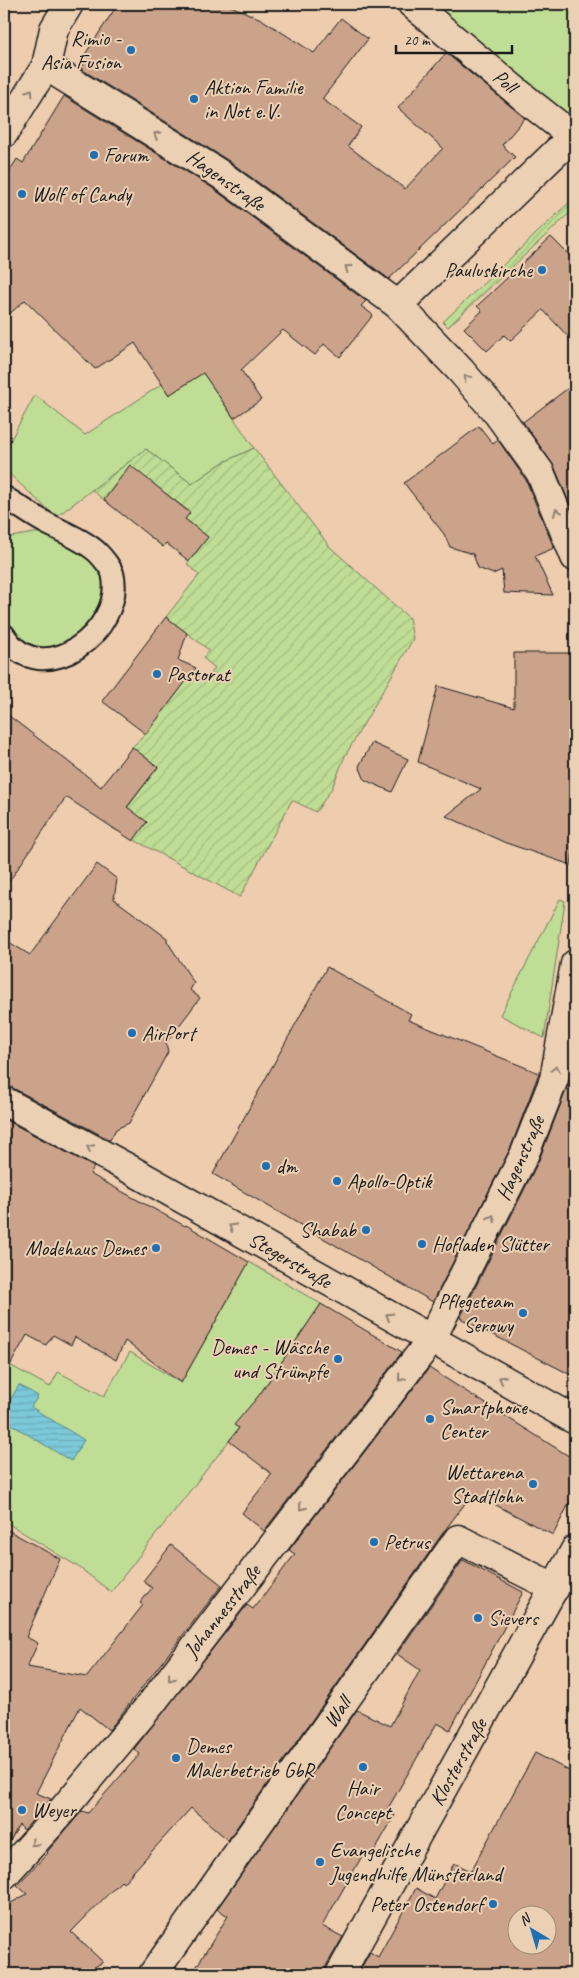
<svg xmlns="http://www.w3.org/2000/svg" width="579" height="1978" font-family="Caveat,sans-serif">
  <defs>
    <pattern id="garden-furrows" width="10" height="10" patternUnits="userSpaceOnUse" patternTransform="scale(1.25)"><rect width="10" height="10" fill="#bfdd95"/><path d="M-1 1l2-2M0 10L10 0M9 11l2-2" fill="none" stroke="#a4bd80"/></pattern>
    <pattern id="water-rules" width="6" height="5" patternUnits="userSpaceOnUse" patternTransform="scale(1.25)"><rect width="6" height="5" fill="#7bc9d9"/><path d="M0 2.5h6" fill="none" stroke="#6aacba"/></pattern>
  </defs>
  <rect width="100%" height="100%" fill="#eeccae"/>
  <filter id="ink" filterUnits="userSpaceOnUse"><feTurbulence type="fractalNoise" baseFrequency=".02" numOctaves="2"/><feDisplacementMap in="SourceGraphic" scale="10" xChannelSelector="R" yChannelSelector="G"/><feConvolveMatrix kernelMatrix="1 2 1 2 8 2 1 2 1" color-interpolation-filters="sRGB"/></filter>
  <g filter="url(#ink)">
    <!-- grass -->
    <g fill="#bfdd95" stroke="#6e7c58">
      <path d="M429,4H575V121L554,106Z"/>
      <path d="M195,361L254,448L222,463L192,484L146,449L56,517L4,469V452L35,395L85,435L162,384L169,395L191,381Z"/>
      <path d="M34,533H45L97,558L112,595L74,647L29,653L8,627L4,605V541L11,537Z"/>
      <path d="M560,899L565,901L544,1038L500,1015Z"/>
      <path d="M249,1262L321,1304L260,1394L239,1428L111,1592L80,1568L4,1521V1362L50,1387L58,1372L104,1396L130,1352L181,1383Z"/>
    </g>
    <!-- garden -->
    <g fill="url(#garden-furrows)" stroke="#6e7c58">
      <path d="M575,197V208L448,327L443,322Z"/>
      <path d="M254,448L330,547L409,618L413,639L345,756L332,788L316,812L292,800L240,897L112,828L158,767L132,747L146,734L193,672L204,681L215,668L203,658L209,650L166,617L199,575L187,564L208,537L185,519L190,512L130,466L104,500L92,490L146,449L192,484L222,463Z"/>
    </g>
    <!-- water -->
    <path fill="url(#water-rules)" stroke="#55848d" d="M19,1385L38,1396L31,1407L84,1440L71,1461L4,1420V1411Z"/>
    <!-- building -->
    <g fill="#cba38b" stroke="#1c1c1c" fill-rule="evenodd">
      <path d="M118,4H226L261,19L314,53L341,18L368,39L322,99L361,127L348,146L405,189L443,148L398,108L446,53L525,118L502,145L515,157L389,279L229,161L81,69L84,64L80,62Z"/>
      <path d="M64,96L211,187L366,301L361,306L373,315L340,357L324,344L315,355L283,330L241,370L261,400L234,418L203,373L169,395L135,343L95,369L25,300L4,319V180L17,159L23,163Z"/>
      <path d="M551,237L575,261V344L543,310L510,341L504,335L487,351L464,328L482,311L477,306Z"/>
      <path d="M575,383V517L554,466L523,422Z"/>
      <path d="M479,426L493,444L498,440L526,480L554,548L535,556L553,595L504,593L502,570L493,574L478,568L473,554L450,547L444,534L404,483Z"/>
      <path d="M130,465L190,513L185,519L208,537L189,561L166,543L163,547L104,500Z"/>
      <path d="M166,617L187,633L178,660L196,668L146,734L102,701Z"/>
      <path d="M514,653H575V838L571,865L506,843L446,816L481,789L418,762L438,686L514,708Z"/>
      <path d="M4,712L101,787L132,747L158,767L127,807L147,822L133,841L66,797L4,889Z"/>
      <path d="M372,743L408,759L392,792L365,780L359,766Z"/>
      <path d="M97,864L117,879L114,899L167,938V941L194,983L190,990L200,998L166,1043L168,1052L129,1123L116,1129L110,1140L11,1087L4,1085V939L30,955Z"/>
      <path d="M327,967L411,1014L408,1020L539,1073L511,1147L433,1302L213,1174Z"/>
      <path d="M568,1085L575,1088V1377L460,1318L539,1160Z"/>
      <path d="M4,1119L94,1167L90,1174L185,1226L186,1225L249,1262L181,1383L125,1341L116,1360L75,1337L71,1345L53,1335L46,1345L27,1335L4,1376Z"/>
      <path d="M321,1304L402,1352L264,1531L242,1513L272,1474L229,1441L239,1428L234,1425L260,1394Z"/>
      <path d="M429,1368L575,1460V1492L553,1535L473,1493L445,1530L228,1840L191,1808L123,1883L121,1881L71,1932L103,1962L83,1974H4V1907L27,1894L17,1885L48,1853L47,1852L82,1811L88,1813L140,1754L134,1749L247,1605L253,1609L295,1554L289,1550Z"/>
      <path d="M4,1528L60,1559L26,1637L38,1643L27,1667L87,1677L143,1605L140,1603L152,1588L143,1581L171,1545L222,1585L109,1730L80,1707L36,1793L51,1799L24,1830L19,1825L4,1852Z"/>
      <path d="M463,1560L523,1592L450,1730L437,1723L387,1810L395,1815L372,1855L365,1851L322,1926L343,1937L326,1966L324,1974H192L228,1916L217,1909L357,1710L390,1726L420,1670L397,1654Z"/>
      <path d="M535,1753L575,1774V1974H358L370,1952L378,1957L416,1888L435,1899L454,1863L471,1871ZM516,1916H546V1946H516Z"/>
    </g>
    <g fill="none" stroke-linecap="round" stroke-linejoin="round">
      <defs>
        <path id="service" d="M4,497C18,505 31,515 46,523C61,531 86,541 98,553C103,558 112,569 113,575C125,629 42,695 4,635"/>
        <g id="minor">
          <path d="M412,4L533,105L575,138"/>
          <path d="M46,66L220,174L398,305L461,371L498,414L540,472L575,557"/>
          <path d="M4,133L46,66L54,29L69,4"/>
          <path d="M398,305L573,136"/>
          <path d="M4,1101L126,1167L575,1420"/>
          <path d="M4,1875L50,1825L151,1704L431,1340L525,1153L554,1079L575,964"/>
          <path d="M153,1974L458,1539L555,1588"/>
          <path d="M340,1974L575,1550"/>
        </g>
      </defs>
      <!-- service casing -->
      <use href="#service" stroke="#1c1c1c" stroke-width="25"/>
      <!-- minor casing -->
      <use href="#minor" stroke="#1c1c1c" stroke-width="31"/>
      <!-- service -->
      <use href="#service" stroke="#ecd0b3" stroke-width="21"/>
      <!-- minor -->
      <use href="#minor" stroke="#ecd0b3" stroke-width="28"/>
    </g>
    <!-- one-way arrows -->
    <defs><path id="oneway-chevron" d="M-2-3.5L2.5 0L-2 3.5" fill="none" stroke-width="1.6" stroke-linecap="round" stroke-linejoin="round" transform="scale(1.25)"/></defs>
    <g stroke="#8e7f6f">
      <use href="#oneway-chevron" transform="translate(30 92) rotate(-58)"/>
      <use href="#oneway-chevron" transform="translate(157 135) rotate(-148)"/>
      <use href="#oneway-chevron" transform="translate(348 268) rotate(-144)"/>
      <use href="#oneway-chevron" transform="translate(467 378) rotate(-130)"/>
      <use href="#oneway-chevron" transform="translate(557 512) rotate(-113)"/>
      <use href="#oneway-chevron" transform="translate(556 1069) rotate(-79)"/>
      <use href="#oneway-chevron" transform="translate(90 1148) rotate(-152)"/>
      <use href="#oneway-chevron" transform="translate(492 1218) rotate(-63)"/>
      <use href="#oneway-chevron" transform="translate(232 1227) rotate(-150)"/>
      <use href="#oneway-chevron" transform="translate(389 1316) rotate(-150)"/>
      <use href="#oneway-chevron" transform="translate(401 1378) rotate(128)"/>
      <use href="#oneway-chevron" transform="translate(502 1379) rotate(-151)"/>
      <use href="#oneway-chevron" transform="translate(302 1507) rotate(128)"/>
      <use href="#oneway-chevron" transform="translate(171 1678) rotate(128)"/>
      <use href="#oneway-chevron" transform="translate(34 1843) rotate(133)"/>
    </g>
  </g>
  <!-- markers -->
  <g fill="#1f6fb2" stroke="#ecd0b3" stroke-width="2">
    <circle cx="131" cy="50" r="5"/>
    <circle cx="194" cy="99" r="5"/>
    <circle cx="94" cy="155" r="5"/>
    <circle cx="22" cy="194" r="5"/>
    <circle cx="542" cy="270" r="5"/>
    <circle cx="157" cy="674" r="5"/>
    <circle cx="132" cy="1033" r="5"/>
    <circle cx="266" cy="1166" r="5"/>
    <circle cx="337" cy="1181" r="5"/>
    <circle cx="366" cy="1230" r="5"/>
    <circle cx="422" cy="1244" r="5"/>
    <circle cx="156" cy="1248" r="5"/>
    <circle cx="523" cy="1313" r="5"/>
    <circle cx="338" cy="1359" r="5"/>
    <circle cx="430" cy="1419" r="5"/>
    <circle cx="533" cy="1484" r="5"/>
    <circle cx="374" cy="1542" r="5"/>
    <circle cx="478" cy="1618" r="5"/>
    <circle cx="176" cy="1758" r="5"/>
    <circle cx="363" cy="1767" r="5"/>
    <circle cx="22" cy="1810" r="5"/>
    <circle cx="320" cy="1862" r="5"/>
    <circle cx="493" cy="1904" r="5"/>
  </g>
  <g text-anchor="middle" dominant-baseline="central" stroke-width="4" stroke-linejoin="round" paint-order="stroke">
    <!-- poi labels -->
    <g font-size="21" fill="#1c1c1c" stroke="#ecd0b3" text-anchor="start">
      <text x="121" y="38" text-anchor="end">Rimio -<tspan x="121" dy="24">Asia Fusion</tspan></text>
      <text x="204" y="87">Aktion Familie<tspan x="204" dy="24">in Not e.V.</tspan></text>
      <text x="104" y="155">Forum</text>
      <text x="32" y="194">Wolf of Candy</text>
      <text x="532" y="270" text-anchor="end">Pauluskirche</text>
      <text x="167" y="674">Pastorat</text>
      <text x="142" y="1033">AirPort</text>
      <text x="276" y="1166">dm</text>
      <text x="347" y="1181">Apollo-Optik</text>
      <text x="356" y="1230" text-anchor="end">Shabab</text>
      <text x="432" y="1244">Hofladen Slütter</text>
      <text x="146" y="1248" text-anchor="end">Modehaus Demes</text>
      <text x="513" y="1301" text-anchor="end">Pflegeteam<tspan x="513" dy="24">Serowy</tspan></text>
      <text x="328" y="1347" text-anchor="end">Demes - Wäsche<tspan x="328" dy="24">und Strümpfe</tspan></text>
      <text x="440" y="1407">Smartphone<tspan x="440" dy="24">Center</tspan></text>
      <text x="523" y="1472" text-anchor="end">Wettarena<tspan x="523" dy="24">Stadtlohn</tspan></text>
      <text x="384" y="1542">Petrus</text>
      <text x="488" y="1618">Sievers</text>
      <text x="186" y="1746">Demes<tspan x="186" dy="24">Malerbetrieb GbR</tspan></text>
      <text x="363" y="1788" text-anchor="middle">Hair<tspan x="363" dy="24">Concept</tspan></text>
      <text x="32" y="1810">Weyer</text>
      <text x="330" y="1850">Evangelische<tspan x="330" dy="24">Jugendhilfe Münsterland</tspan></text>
      <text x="483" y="1904" text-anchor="end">Peter Ostendorf</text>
    </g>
    <!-- street labels -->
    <g font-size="21" fill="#1c1c1c" stroke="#ecd0b3">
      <text transform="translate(505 81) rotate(40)">Poll</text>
      <text transform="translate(226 180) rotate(35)">Hagenstraße</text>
      <text transform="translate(520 1158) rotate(-66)">Hagenstraße</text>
      <text transform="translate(290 1260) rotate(30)">Stegerstraße</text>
      <text transform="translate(222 1611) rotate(-52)">Johannesstraße</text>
      <text transform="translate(337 1712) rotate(-55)">Wall</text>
      <text transform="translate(458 1762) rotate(-61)">Klosterstraße</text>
    </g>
  </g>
  <!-- margin -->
  <rect width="579" height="1978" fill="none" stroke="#ecd0b3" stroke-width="20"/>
  <rect x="10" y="10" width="559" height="1958" fill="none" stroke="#1c1c1c" stroke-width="2" filter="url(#ink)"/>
  <!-- north arrow -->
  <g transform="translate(532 1930) rotate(322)"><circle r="24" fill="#ecd0b3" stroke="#998877"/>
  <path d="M0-4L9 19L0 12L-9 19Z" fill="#1f6fb2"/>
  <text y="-8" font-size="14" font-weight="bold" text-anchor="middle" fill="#1c1c1c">N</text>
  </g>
  <!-- scale -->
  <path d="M396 45v8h116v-8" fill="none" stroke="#1c1c1c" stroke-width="2.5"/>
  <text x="404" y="45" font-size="15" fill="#1c1c1c" stroke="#ecd0b3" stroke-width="4" paint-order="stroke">20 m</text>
</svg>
